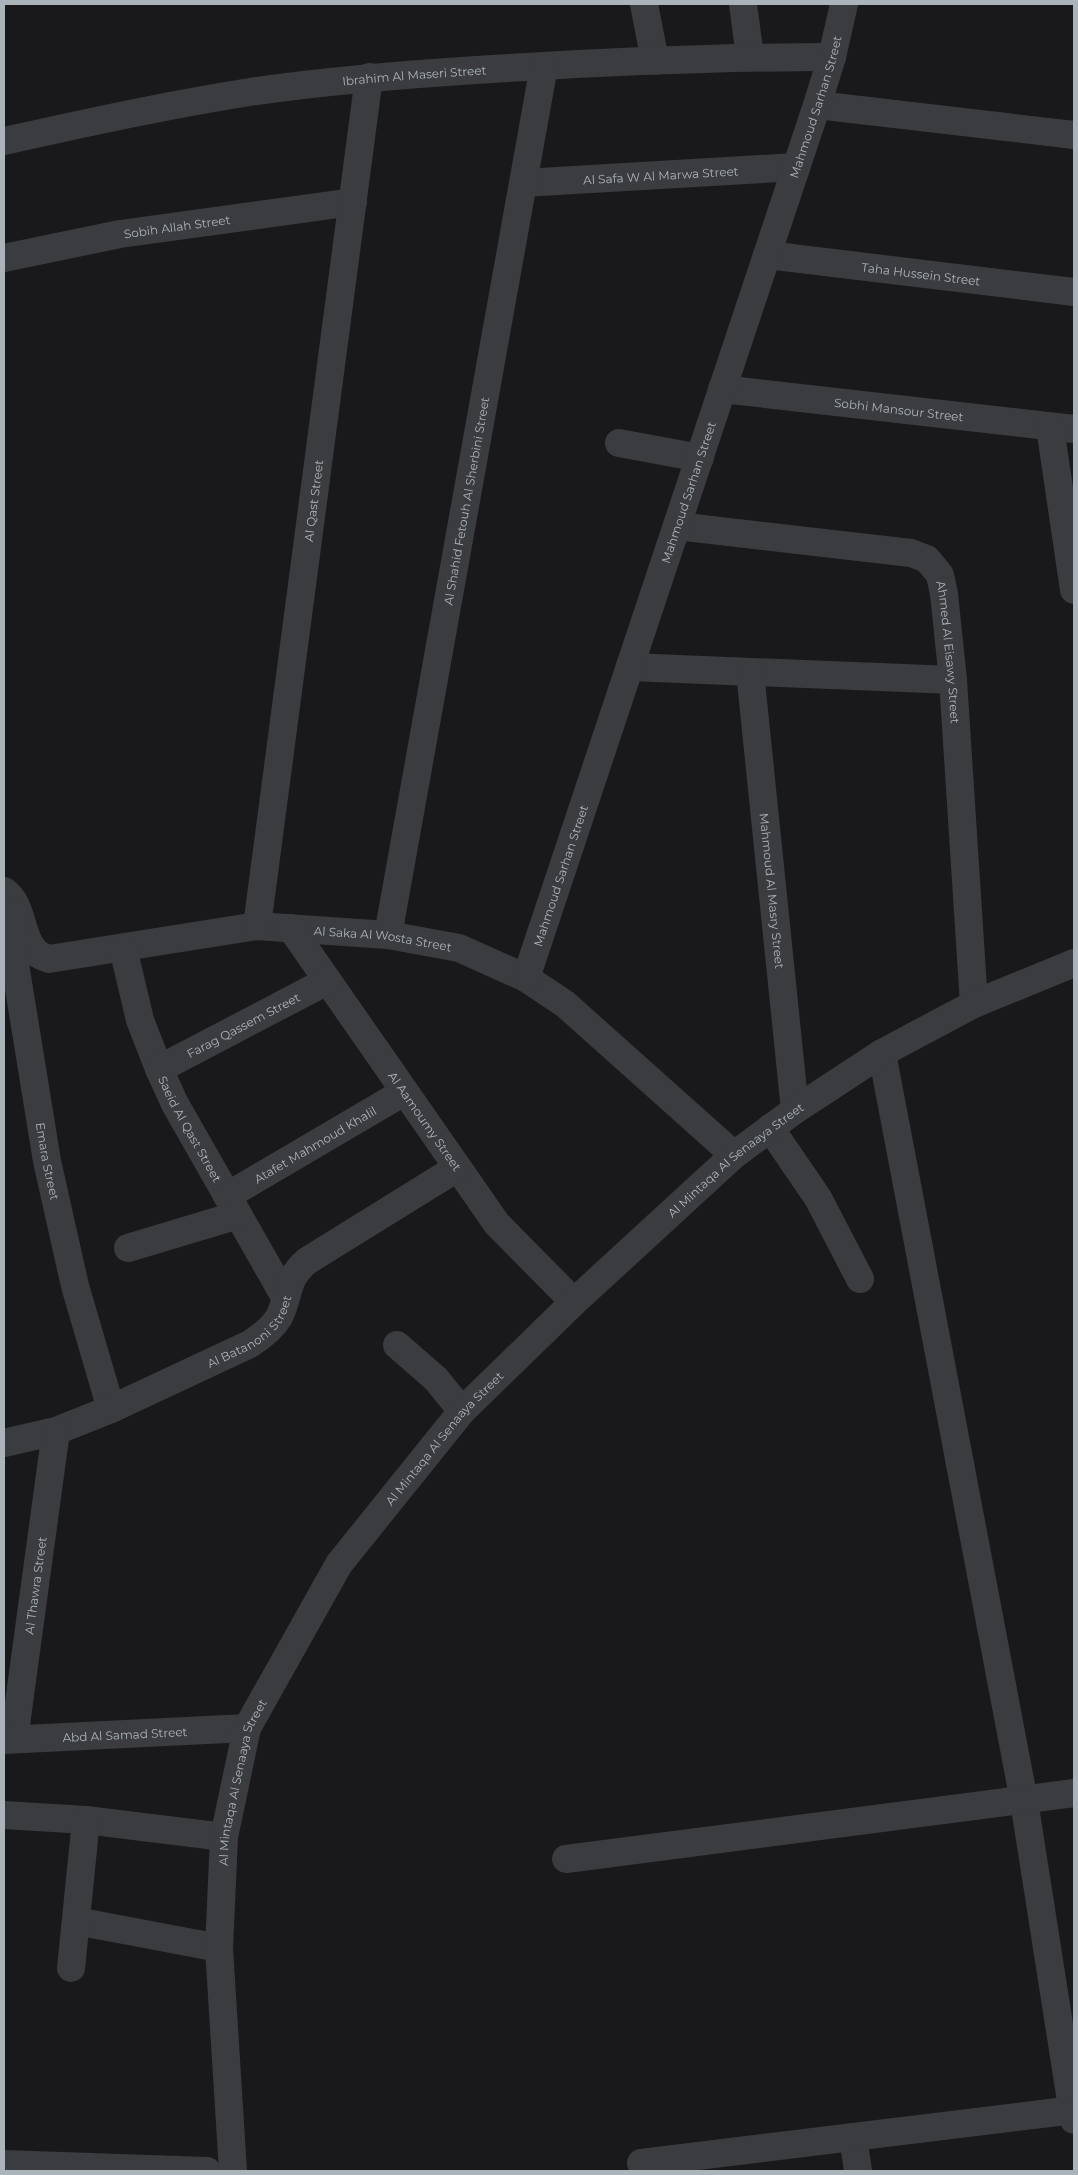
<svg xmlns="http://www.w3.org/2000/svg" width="1078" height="2175" font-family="Montserrat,sans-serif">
  <rect width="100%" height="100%" fill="#19191b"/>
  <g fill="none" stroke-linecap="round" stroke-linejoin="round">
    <!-- minor -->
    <g stroke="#3a3c40" stroke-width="28">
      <path d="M644,4L655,61"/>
      <path d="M743,4L750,57"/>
      <path d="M817,105L1074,135"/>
      <path id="s1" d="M4,141C86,123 167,105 250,92C331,80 411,74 492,69C605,62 718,57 832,57"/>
      <path id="s2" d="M523,183L796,167"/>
      <path id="s3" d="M767,255L1074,292"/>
      <path id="s4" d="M4,258L120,234L353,202"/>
      <path id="s5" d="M722,389L1074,429"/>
      <path d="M1050,427L1074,590"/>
      <path d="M619,443L700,458"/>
      <path id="s6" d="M677,526L911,553L927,559L940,575L944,594L953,680L974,1004"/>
      <path d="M630,667L953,680"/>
      <path id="s7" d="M750,672L795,1110"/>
      <path id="s8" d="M4,891C25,906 19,939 38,954C41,956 46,958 49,959L257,926L388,935L459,948L526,978L565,1004L734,1155"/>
      <path id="s9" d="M17,916L14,958L47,1161L75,1286L111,1409"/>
      <path id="s10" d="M257,926L369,77"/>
      <path id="s11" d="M291,928L497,1224L574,1302"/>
      <path id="s12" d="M388,935L544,66"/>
      <path id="s13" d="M123,948L140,1020L159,1069L175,1104L285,1297"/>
      <path id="s14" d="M526,978L817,105L832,57L844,4"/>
      <path d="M882,1053L1024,1801L1074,2120"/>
      <path id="s15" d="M159,1069L327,981"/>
      <path d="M770,1128L818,1198L860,1279"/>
      <path id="s16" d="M227,1196L404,1092"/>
      <path d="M128,1248L238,1215"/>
      <path d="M397,1345L436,1379L462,1411"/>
      <path id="s17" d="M4,1443L56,1431L111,1409L250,1344C261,1337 272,1329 279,1317C291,1293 284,1281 307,1261L457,1168"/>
      <path id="s18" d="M14,1739L56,1431"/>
      <path id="s19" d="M4,1740L247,1728"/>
      <path d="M4,1815L86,1820L224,1837"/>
      <path d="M566,1859L1074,1793"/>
      <path d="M76,1921L219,1948"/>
      <path d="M71,1968L86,1820"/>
      <path d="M853,2137L858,2171"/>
      <path d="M641,2163L1074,2110"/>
      <path d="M4,2164L207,2171"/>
      <path id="s20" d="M233,2171L219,1948L224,1837L247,1728L339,1564L462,1411L574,1302L734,1155L795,1110L882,1053L974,1004L1074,963"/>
    </g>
  </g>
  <g text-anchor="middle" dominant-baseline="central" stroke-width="5" stroke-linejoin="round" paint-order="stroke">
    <!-- street labels -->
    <g font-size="12" fill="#abb4ba" stroke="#141416">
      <text stroke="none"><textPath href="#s1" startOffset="416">Ibrahim Al Maseri Street</textPath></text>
      <text stroke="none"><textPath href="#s14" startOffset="918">Mahmoud Sarhan Street</textPath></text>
      <text stroke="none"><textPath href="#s2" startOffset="138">Al Safa W Al Marwa Street</textPath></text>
      <text stroke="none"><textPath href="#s4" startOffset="176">Sobih Allah Street</textPath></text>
      <text stroke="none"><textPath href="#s3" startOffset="155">Taha Hussein Street</textPath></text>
      <text stroke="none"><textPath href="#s5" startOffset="178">Sobhi Mansour Street</textPath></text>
      <text stroke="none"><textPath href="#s14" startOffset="512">Mahmoud Sarhan Street</textPath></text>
      <text stroke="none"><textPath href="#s12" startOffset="441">Al Shahid Fetouh Al Sherbini Street</textPath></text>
      <text stroke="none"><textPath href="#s10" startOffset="429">Al Qast Street</textPath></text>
      <text stroke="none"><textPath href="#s6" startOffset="351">Ahmed Al Eisawy Street</textPath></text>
      <text stroke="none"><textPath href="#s14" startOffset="108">Mahmoud Sarhan Street</textPath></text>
      <text stroke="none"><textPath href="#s7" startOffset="220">Mahmoud Al Masry Street</textPath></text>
      <text stroke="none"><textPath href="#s8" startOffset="422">Al Saka Al Wosta Street</textPath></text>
      <text stroke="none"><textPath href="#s15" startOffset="95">Farag Qassem Street</textPath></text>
      <text stroke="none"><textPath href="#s11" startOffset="235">Al Aamoumy Street</textPath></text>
      <text stroke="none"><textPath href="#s13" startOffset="194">Saeid Al Qast Street</textPath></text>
      <text stroke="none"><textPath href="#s16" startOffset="102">Atafet Mahmoud Khalil</textPath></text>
      <text stroke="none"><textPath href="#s9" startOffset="248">Emara Street</textPath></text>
      <text stroke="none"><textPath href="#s20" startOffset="1202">Al Mintaqa Al Senaaya Street</textPath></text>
      <text stroke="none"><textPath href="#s17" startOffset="274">Al Batanoni Street</textPath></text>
      <text stroke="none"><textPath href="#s20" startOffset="798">Al Mintaqa Al Senaaya Street</textPath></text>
      <text stroke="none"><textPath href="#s18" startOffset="155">Al Thawra Street</textPath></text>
      <text stroke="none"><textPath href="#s19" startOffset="121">Abd Al Samad Street</textPath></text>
      <text stroke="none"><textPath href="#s20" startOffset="392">Al Mintaqa Al Senaaya Street</textPath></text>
    </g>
  </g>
  <!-- border -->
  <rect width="1078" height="2175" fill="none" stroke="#abb4ba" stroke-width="10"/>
</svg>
